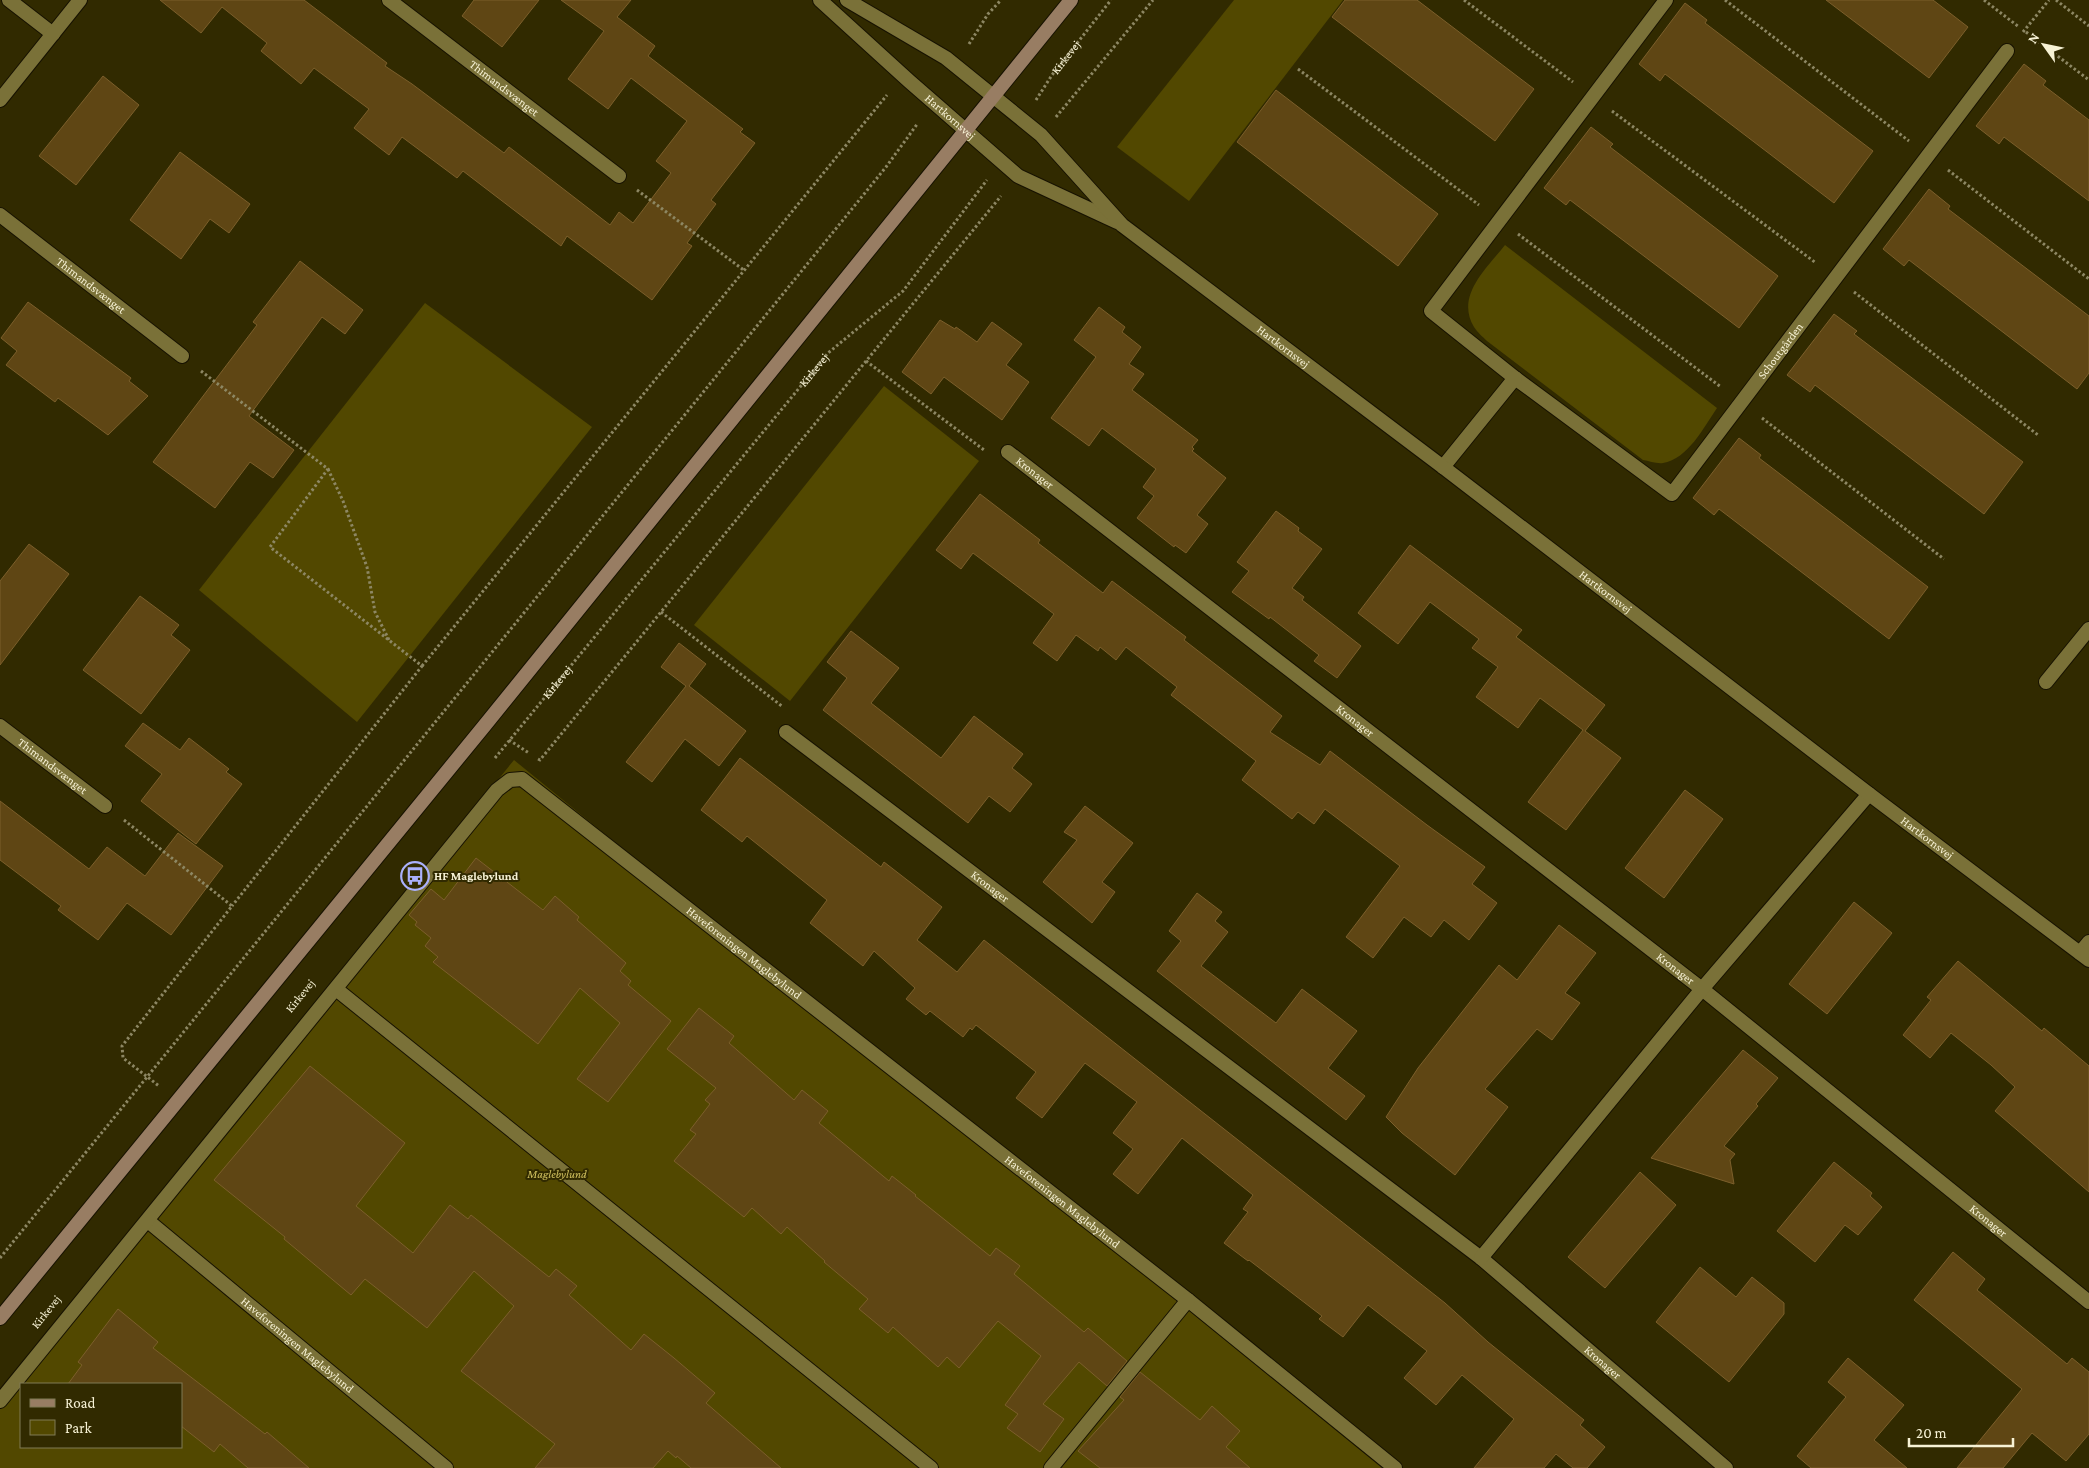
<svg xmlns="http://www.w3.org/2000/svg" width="2089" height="1468" font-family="'Crimson Pro',serif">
  <rect width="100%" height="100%" fill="#312a00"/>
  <!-- green -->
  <g fill="#524800" fill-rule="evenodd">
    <path d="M1234,0H1343L1189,201L1117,147Z"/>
    <path d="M1505,245L1717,408C1704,427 1688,459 1663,463C1657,464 1649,461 1643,460L1487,341C1483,337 1477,332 1474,327C1455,296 1487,268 1505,245Z"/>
    <path d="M425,303L592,427L357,722L199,590Z"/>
    <path d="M884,386L979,461L790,701L694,625Z"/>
    <path d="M514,760L1382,1468H0V1391ZM21,1384H181V1447H21Z"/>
  </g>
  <!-- building -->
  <g fill="#5f4614" stroke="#7c5f2b">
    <path d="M160,0H304L387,63L385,66L412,84L504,153L509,147L610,225L619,212L633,223L671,173L656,161L687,121L631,78L608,109L568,79L604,31L561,0H631L617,17L655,46L648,56L743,129L740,132L755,143L711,200L716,204L687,243L692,246L652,300L567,236L561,246L463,171L457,178L402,137L389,155L354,128L369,109L314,68L301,84L261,51L267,43L222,7L201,33Z"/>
    <path d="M474,0H539L502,47L462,16Z"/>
    <path d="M1345,0H1417L1534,89L1495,141L1332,17Z"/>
    <path d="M1826,0H1933L1968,27L1929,78Z"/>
    <path d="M1685,3L1707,20L1705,23L1873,151L1834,203L1665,74L1660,81L1639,64Z"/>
    <path d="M2024,64L2046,81L2043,85L2089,120V201L2004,137L1999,144L1976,126Z"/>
    <path d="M103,76L139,105L76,185L39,156Z"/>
    <path d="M1276,90L1438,214L1398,266L1237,142Z"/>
    <path d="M1591,127L1613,144L1610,147L1778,276L1739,328L1570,200L1566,205L1544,188Z"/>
    <path d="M180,152L250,204L229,233L210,219L181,259L130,220Z"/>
    <path d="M1929,189L1950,206L1948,209L2089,316V373L2077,389L1909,260L1904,266L1883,249Z"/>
    <path d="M300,261L363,310L345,334L322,317L249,416L294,450L273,478L250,462L215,508L153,462L257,325L253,322Z"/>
    <path d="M28,302L131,378L129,381L148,396L108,435L58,398L55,402L6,365L17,351L1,338Z"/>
    <path d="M1099,307L1125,327L1122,332L1141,347L1129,364L1144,374L1132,390L1198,440L1192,447L1194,449L1192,451L1226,478L1197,515L1208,524L1186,553L1175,545L1174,547L1137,518L1154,496L1143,487L1156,469L1102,428L1089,446L1051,418L1096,357L1074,340Z"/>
    <path d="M1834,314L1857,331L1854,334L2023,462L1984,514L1815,385L1810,392L1787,375Z"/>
    <path d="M940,320L955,329L956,327L977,342L992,322L1022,344L1006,365L1029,382L1002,420L944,377L931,394L902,372Z"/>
    <path d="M1739,438L1761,455L1759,458L1928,587L1889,639L1719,509L1714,515L1693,498Z"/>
    <path d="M980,494L1040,540L1038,543L1103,593L1112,581L1186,637L1184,640L1282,716L1270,732L1320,765L1330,751L1427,825L1485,867L1472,884L1497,903L1469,940L1444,920L1431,937L1404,917L1373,958L1346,937L1400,866L1325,809L1314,824L1298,812L1292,819L1242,780L1256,761L1171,695L1177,687L1126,647L1116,660L1100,647L1098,651L1076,635L1057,661L1033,643L1054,614L973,553L961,569L936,550Z"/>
    <path d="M1276,511L1299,528L1298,531L1322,549L1292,588L1304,597L1302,600L1361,646L1337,678L1314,661L1319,655L1270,617L1269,619L1232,592L1249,571L1237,562Z"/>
    <path d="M29,544L69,574L0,665V581Z"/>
    <path d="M1410,545L1522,630L1516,637L1605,705L1585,731L1621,758L1566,830L1528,802L1583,730L1540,698L1518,728L1476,697L1498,667L1472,648L1479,639L1430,602L1398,644L1358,613Z"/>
    <path d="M140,596L179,625L171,635L190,650L141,714L83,670Z"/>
    <path d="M851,631L899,668L871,703L941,758L974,716L1023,754L1012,768L1032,784L1010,812L989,796L968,823L823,710L847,678L827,662Z"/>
    <path d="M679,643L706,664L689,686L746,731L719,766L685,739L652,782L626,762L686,686L661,667Z"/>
    <path d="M143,723L180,750L189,738L229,769L226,772L242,784L196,844L141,801L162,774L125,746Z"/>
    <path d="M740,758L881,867L884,862L942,907L917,940L957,972L984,940L1445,1303L1488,1342L1584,1420L1580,1425L1605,1447L1587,1468H1573L1556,1454L1544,1468H1474L1514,1419L1462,1375L1436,1405L1404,1378L1427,1351L1368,1305L1343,1337L1319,1319L1322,1316L1249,1260L1248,1261L1224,1243L1248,1212L1243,1209L1253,1195L1182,1138L1138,1194L1113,1174L1133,1149L1113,1133L1137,1102L1085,1063L1042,1118L1016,1098L1036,1072L976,1025L972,1030L970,1028L963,1037L930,1011L926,1015L906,999L915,988L874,951L863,966L810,923L827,900L747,836L742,842L701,810Z"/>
    <path d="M1685,790L1723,819L1664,898L1625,868Z"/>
    <path d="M0,801L89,869L107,847L145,876L178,833L223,866L171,935L127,903L98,940L58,910L61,906L0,860Z"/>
    <path d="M1085,806L1133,843L1102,882L1115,892L1092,923L1043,882L1077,840L1064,832Z"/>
    <path d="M476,858L543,910L555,896L579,917L577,920L626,963L620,971L631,981L628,985L671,1021L608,1102L577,1079L620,1023L580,988L538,1044L433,962L438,957L425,946L431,938L415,925L417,922L409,915L431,889L444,900Z"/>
    <path d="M1197,893L1222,912L1215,921L1228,932L1201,966L1276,1023L1302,989L1357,1031L1328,1068L1365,1096L1346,1120L1157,971L1181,941L1169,931Z"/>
    <path d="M1854,902L1892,933L1827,1014L1789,984Z"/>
    <path d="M1559,925L1596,953L1565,993L1580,1003L1552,1040L1537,1029L1485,1089L1508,1107L1455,1175L1402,1133L1386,1117L1418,1068L1499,965L1517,980Z"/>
    <path d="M1958,961L2042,1031L2044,1028L2089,1066V1192L1995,1111L2015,1087L1991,1065L1951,1033L1930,1058L1903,1035L1931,1000L1927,997Z"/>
    <path d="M699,1008L734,1036L729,1043L794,1100L802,1090L828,1111L819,1123L889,1181L892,1176L916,1195L915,1196L990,1256L996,1248L1020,1266L1014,1274L1084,1332L1088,1328L1127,1361L1107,1386L1079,1362L1043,1404L1064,1419L1040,1452L1007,1428L1018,1414L1005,1405L1041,1356L998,1321L959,1368L947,1357L938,1367L893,1327L888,1333L859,1309L868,1299L824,1262L825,1261L787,1227L781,1234L752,1208L744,1217L674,1161L696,1134L690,1130L710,1104L705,1100L716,1088L667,1049Z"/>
    <path d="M1743,1050L1778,1078L1756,1104L1758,1106L1724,1146L1735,1154L1730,1160L1734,1184L1651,1158Z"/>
    <path d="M310,1066L405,1143L356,1206L413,1253L450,1205L468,1219L471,1215L549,1277L556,1269L577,1286L569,1295L631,1350L644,1334L674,1358L715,1393L706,1403L781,1468H691L677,1456L676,1458L668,1451L653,1468H535L555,1444L461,1371L514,1306L474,1271L427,1328L365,1279L351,1295L284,1239L285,1237L214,1180Z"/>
    <path d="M1834,1162L1872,1193L1870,1196L1882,1207L1858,1235L1845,1225L1815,1262L1777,1231Z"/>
    <path d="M1640,1172L1676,1205L1605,1288L1568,1257Z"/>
    <path d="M1953,1252L1985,1279L1977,1290L2067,1364L2072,1358L2089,1372V1434L2066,1461L2032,1433L2003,1468H1957L2022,1389L1914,1300Z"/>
    <path d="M1700,1267L1736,1297L1752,1277L1784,1303V1314L1729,1382L1656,1322Z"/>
    <path d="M118,1309L158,1342L153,1348L265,1434L267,1432L309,1468H248L220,1444L214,1452L181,1426V1384H68L82,1365L78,1362Z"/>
    <path d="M1848,1358L1904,1405L1874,1440L1907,1468H1811L1797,1456L1846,1397L1828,1382Z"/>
    <path d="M1140,1372L1200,1420L1212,1406L1240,1431L1226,1447L1250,1468H1100L1078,1451L1124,1400L1120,1397Z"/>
  </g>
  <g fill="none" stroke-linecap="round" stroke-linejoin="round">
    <defs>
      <g id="service">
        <path d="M2046,682L2089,629"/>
        <path d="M336,989L931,1468"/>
        <path id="s3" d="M148,1221L446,1468"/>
        <path id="s4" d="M0,1401L497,790L510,780L522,779L1188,1300L1395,1468"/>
        <path d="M1051,1468L1188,1300"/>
      </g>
      <g id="minor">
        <path d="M9,0L53,34"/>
        <path id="s5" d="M389,0L619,176"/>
        <path id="s6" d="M1666,0L1431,311L1515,378L1672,494L2007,51"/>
        <path d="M0,100L80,0"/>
        <path id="s7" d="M0,215L182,356"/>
        <path id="s8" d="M1008,452L1702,989L2089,1302"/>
        <path d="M1443,467L1515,378"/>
        <path id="s9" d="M0,726L105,806"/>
        <path id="s10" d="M786,732L1481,1258L1726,1468"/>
        <path d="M2080,953L2089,942"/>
        <path d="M1481,1258L1702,989L1869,794"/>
      </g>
      <g id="tertiary">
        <path id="s11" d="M820,0L909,81L1018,176L1117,222"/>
        <path id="s12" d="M847,0L946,58L1041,135L1122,225L1443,467L1869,794L2089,960"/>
      </g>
      <path id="secondary" d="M0,1318L485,725L1071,0"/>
    </defs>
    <!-- service casing -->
    <use href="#service" stroke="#171200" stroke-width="16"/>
    <!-- minor casing -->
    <use href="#minor" stroke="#171200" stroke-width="16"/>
    <!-- tertiary casing -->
    <use href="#tertiary" stroke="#171200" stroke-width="16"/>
    <!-- secondary casing -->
    <use href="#secondary" stroke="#171200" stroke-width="16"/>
    <!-- path -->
    <g stroke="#8d8763" stroke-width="3" stroke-dasharray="2.5 2.5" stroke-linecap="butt">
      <path d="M1464,0L1573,82"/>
      <path d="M1725,0L1909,141"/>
      <path d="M1984,0L2019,27"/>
      <path d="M2056,0L2089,26"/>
      <path d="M2023,32L2049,0"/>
      <path d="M2026,32L2089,80"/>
      <path d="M969,44L988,14L1001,0"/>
      <path d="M1298,69L1479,205"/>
      <path id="s1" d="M1036,100L1052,75L1111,0"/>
      <path d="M1612,111L1816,263"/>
      <path d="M1056,117L1153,0"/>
      <path d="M1948,170L2089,279"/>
      <path d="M637,190L745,271"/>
      <path d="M1518,234L1721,387"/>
      <path d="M1854,292L2038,435"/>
      <path d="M866,361L984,450"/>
      <path d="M201,371L328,469L270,547L422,666L232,906"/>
      <path d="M1762,418L1944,559"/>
      <path d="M328,469L343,501L367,567L375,612L389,640"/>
      <path d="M661,612L783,707"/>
      <path d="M422,666L887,95"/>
      <path d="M509,740L529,753"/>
      <path id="s2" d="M495,758L828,353L903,291L987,180"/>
      <path d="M538,759L540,760L1001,196"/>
      <path d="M124,820L232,906L122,1046L123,1058L159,1086"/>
      <path d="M0,1258L886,167L918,123"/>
    </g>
    <!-- service -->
    <use href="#service" stroke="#7a7138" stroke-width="14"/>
    <!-- minor -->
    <use href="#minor" stroke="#7a7138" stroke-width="14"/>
    <!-- tertiary -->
    <use href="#tertiary" stroke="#7a7138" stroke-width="14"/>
    <!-- secondary -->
    <use href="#secondary" stroke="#987d63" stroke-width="14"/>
  </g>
  <!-- icons -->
  <defs>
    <symbol id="bus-ring" viewBox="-11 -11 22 22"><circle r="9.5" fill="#312a00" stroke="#aab0fb" stroke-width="1.5"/><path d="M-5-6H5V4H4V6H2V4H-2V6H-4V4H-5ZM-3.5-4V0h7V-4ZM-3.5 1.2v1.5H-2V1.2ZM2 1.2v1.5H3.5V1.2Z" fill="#aab0fb"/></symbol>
  </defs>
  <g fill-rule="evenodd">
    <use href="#bus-ring" x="399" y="860" width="32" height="32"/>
  </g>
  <g text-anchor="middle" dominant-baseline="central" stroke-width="4" stroke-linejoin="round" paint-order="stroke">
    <!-- street labels -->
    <g font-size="12" fill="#f7f2d5" stroke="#312a00">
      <text stroke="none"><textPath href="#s1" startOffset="52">Kirkevej</textPath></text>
      <text stroke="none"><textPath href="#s5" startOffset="145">Thimandsvænget</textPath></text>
      <text stroke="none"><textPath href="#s11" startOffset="175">Hartkornsvej</textPath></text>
      <text stroke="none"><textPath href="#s7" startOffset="115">Thimandsvænget</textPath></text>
      <text stroke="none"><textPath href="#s12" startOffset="560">Hartkornsvej</textPath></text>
      <text stroke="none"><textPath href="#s6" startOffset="872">Schoutgården</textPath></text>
      <text stroke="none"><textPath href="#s2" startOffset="502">Kirkevej</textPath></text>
      <text stroke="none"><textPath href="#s8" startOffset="34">Kronager</textPath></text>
      <text stroke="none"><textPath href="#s12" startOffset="965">Hartkornsvej</textPath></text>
      <text stroke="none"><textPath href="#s2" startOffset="98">Kirkevej</textPath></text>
      <text stroke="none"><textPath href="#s8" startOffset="439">Kronager</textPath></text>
      <text stroke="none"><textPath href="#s9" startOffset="66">Thimandsvænget</textPath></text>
      <text stroke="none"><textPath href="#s12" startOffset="1370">Hartkornsvej</textPath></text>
      <text stroke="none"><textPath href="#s10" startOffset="256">Kronager</textPath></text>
      <text stroke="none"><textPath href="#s4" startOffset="1098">Haveforeningen Maglebylund</textPath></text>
      <text stroke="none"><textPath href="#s8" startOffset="844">Kronager</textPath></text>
      <text transform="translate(300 996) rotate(-51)">Kirkevej</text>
      <text stroke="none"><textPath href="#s4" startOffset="1502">Haveforeningen Maglebylund</textPath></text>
      <text stroke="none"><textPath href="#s8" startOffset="1246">Kronager</textPath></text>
      <text transform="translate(46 1312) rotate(-51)">Kirkevej</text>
      <text stroke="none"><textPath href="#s3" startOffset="194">Haveforeningen Maglebylund</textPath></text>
      <text stroke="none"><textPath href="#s10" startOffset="1032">Kronager</textPath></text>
    </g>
    <!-- poi labels -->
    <g font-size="12" font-weight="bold" fill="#f7f2d5" stroke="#312a00" text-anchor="start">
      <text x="434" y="876">HF Maglebylund</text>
    </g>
    <!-- park labels -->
    <g font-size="12" font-style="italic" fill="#d2c25e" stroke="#312a00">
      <text x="557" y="1174">Maglebylund</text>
    </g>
  </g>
  <!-- legend -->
  <rect x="20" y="1383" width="162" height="65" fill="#312a00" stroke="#807a55"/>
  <rect x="30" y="1399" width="25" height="8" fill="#987d63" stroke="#807a55"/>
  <text x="65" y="1408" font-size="15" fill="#f7f2d5">Road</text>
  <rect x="30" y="1420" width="25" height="15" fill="#524800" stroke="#807a55"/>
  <text x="65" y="1433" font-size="15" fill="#f7f2d5">Park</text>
  <!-- north arrow -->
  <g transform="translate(2044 45) rotate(303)" stroke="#312a00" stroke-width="4" paint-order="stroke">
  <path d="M0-4L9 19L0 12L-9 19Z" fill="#f7f2d5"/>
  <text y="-8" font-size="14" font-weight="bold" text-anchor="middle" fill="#f7f2d5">N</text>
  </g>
  <!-- scale -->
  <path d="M1909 1438v8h104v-8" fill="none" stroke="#f7f2d5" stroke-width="2.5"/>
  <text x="1916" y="1438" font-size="15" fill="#f7f2d5" stroke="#312a00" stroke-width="4" paint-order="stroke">20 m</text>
</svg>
